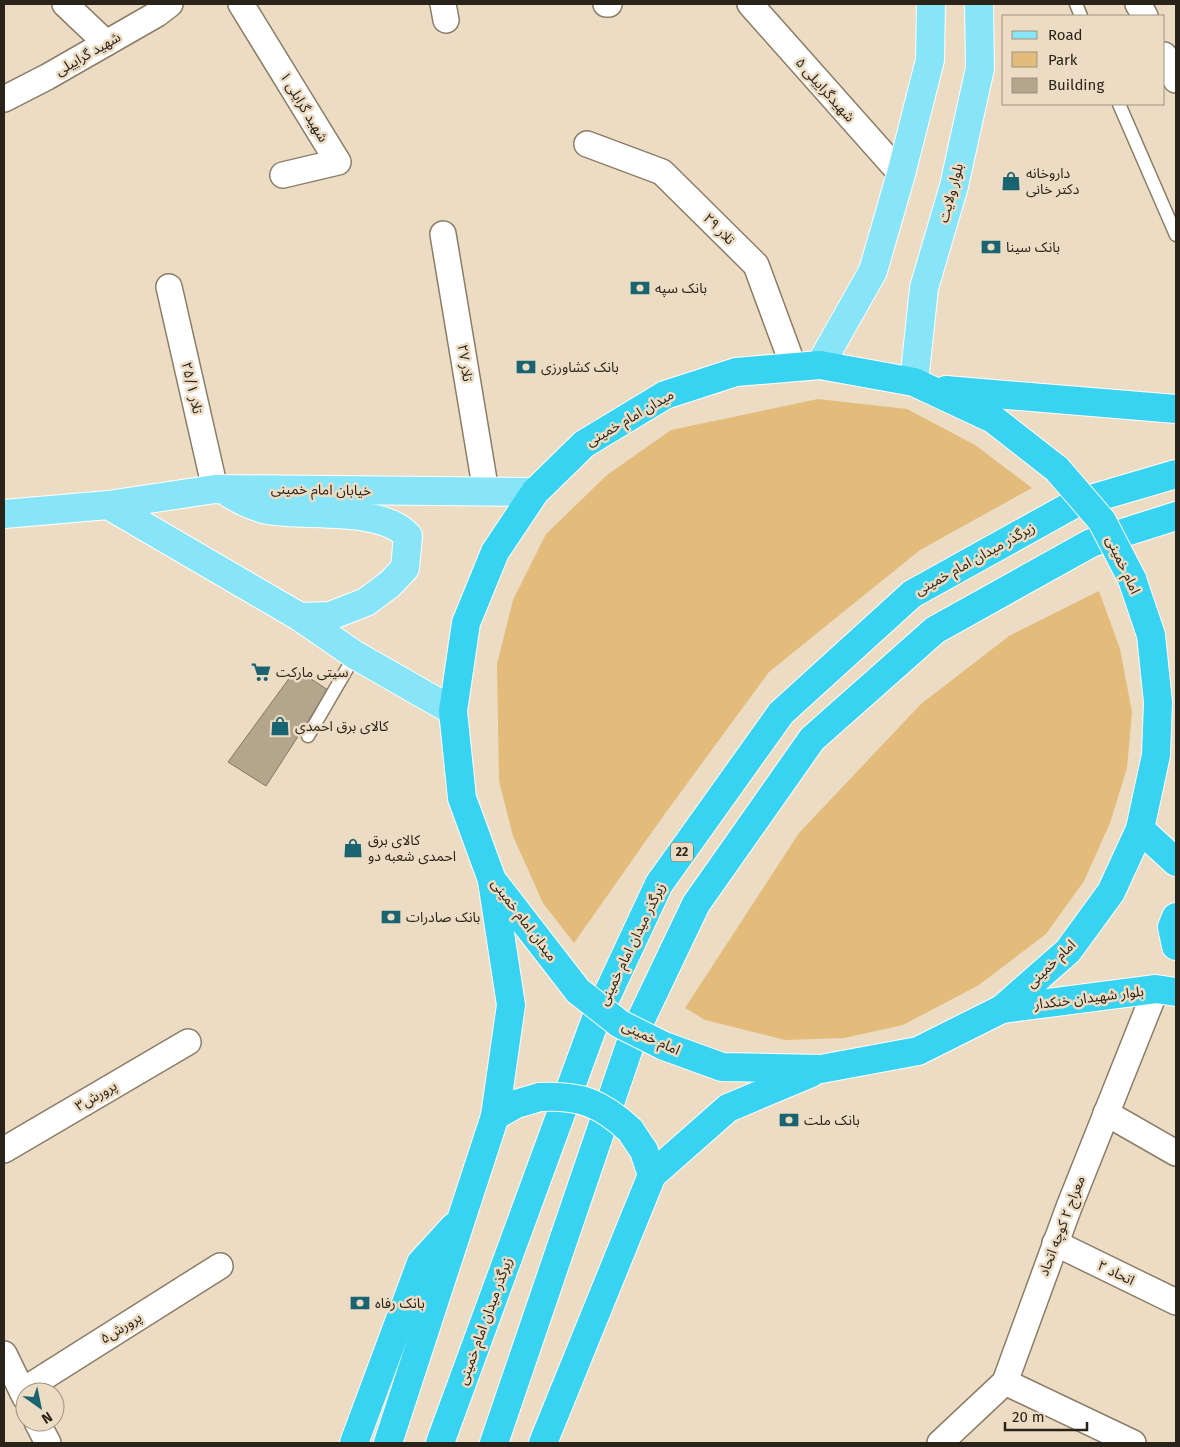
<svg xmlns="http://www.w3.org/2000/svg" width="1180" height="1447" font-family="'Fira Sans','Noto Sans Arabic',sans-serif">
  <rect width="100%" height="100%" fill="#ecdcc3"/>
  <!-- green -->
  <g fill="#e3bc7c">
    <path d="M818,399L907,409L975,445L1032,488L920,550L769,672L664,815L574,943L543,903L513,836L499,781L497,664L513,600L546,534L607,475L671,430Z"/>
    <path d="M1099,591L1120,649L1132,712L1127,768L1110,823L1084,881L1046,934L979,985L903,1025L844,1038L785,1040L705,1020L685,1008L799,833L921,704L1009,636Z"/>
  </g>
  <!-- building -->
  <path fill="#b4a58d" stroke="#857760" d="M296,669L328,690L266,786L228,762Z"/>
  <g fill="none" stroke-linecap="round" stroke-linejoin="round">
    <defs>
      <g id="lane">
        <path d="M1076,4L1081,16"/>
        <path d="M1119,104L1176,235"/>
        <path d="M308,736L355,655"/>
      </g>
      <g id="street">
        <path d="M65,4L106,43"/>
        <path d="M241,4L338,162L283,175"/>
        <path d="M443,4L446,20"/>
        <path d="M606,4H609"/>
        <path d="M750,4L901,174"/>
        <path d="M1138,4L1145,16"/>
        <path d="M1164,55L1176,80"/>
        <path d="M4,99L47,77L157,14L170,4"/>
        <path d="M587,144L662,172L756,265L794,368"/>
        <path d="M443,234L486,492"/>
        <path d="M169,287L215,489"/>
        <path d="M1106,1113L1176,1153"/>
        <path d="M4,1150L188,1042"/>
        <path d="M1055,1243L1176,1302"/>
        <path d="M4,1354L25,1397"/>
        <path d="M1005,1382L1133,1443"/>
        <path d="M22,1391L220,1266"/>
        <path d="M37,1422L48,1443"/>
        <path d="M940,1443L1005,1382L1069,1207L1156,989"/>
      </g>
      <g id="primary">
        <path d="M820,365L873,271L901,174L930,60L931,4"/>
        <path d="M914,382L924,288L954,186L980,68L979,4"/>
        <path d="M230,494C242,501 254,507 268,510C306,517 382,506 408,536L405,568L390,584L366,602L330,616L300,617"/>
        <path d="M108,505L300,617L355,655L453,711"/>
        <path d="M4,514L108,505L215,489L535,492"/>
      </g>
      <g id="highway">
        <path d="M946,390L1176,409"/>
        <path d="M1140,829L1176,862"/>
        <path d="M1176,917L1172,927L1176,946"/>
        <path d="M578,991L492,880L462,798L453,711L466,623L495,552L535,492L584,444L665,395L736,372L820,365L914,382L993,419L1057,469"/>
        <path d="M1002,1009L1156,989L1176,992"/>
        <path d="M664,1046L722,1067L821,1069L918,1051L1002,1009L1068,951L1111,892L1140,829L1156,755L1158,702L1151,635L1132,579"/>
        <path d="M495,1116L516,1104L540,1097"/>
        <path d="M630,1130L644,1151L652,1175"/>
        <path d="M354,1443L421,1263L454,1227"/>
        <path d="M388,1443L495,1116L511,1005L492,881"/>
        <path d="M440,1443L595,1021L659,884L781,713L912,594L1074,504L1176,474"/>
        <path d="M494,1443L633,1036L696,904L812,739L935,630L1091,543L1176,516"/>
        <path d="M543,1443L652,1175L728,1108L811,1073"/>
      </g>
    </defs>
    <!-- lane casing -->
    <use href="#lane" stroke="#8b7d66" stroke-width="15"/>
    <!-- street casing -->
    <use href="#street" stroke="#8b7d66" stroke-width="28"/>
    <!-- primary casing -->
    <use href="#primary" stroke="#fff" stroke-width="30"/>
    <!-- highway casing -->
    <use href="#highway" stroke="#fff" stroke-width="30"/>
    <!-- lane -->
    <use href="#lane" stroke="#fff" stroke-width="12"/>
    <!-- street -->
    <use href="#street" stroke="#fff" stroke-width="25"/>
    <!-- primary -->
    <use href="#primary" stroke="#88e5f7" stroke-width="28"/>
    <!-- highway -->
    <use href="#highway" stroke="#38d3f1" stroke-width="28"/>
    <defs>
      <g id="highway-bridge">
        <path d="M1057,469L1102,521L1132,579"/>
        <path d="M578,991L620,1024L664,1046"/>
        <path d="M540,1097C580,1095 601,1103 630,1130"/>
      </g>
    </defs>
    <!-- highway-bridge casing -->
    <use href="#highway-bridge" stroke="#fff" stroke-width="30" stroke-linecap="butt"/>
    <!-- highway-bridge -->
    <use href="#highway-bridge" stroke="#38d3f1" stroke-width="28"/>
  </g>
  <!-- icons -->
  <defs>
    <symbol id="shop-bare" viewBox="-9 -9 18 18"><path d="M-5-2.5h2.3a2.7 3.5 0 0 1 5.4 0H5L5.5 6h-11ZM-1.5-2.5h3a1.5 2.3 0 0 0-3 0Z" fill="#1a6371" stroke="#ecdcc3" stroke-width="2.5" paint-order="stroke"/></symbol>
    <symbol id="bank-bare" viewBox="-9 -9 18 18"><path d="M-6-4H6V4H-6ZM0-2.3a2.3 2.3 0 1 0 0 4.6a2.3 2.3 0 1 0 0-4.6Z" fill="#1a6371" stroke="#ecdcc3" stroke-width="2.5" paint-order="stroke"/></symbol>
    <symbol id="supermarket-bare" viewBox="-9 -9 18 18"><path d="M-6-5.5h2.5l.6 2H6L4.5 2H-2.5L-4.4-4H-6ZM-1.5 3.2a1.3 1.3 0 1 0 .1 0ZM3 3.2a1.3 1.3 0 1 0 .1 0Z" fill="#1a6371" stroke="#ecdcc3" stroke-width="2.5" paint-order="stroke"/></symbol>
  </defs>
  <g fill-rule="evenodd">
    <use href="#shop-bare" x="997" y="167" width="28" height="28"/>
    <use href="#bank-bare" x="977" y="233" width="28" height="28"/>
    <use href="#bank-bare" x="626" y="274" width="28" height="28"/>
    <use href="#bank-bare" x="512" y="353" width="28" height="28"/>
    <use href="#supermarket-bare" x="247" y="658" width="28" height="28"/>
    <use href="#shop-bare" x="266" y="712" width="28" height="28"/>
    <use href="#shop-bare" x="339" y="834" width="28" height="28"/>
    <use href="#bank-bare" x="377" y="903" width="28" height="28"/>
    <use href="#bank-bare" x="775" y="1106" width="28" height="28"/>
    <use href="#bank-bare" x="346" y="1289" width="28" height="28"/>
  </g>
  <g text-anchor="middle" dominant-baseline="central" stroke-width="5" stroke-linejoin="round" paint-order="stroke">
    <!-- shield labels -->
    <rect fill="#ecdcc3" stroke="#645a4d" stroke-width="1" x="671" y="842.5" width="22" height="19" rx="4"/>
    <g font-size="12" font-weight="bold" fill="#29231a">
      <text x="682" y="852">22</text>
    </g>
    <!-- street labels -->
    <g font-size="14" fill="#29231a" stroke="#ecdcc3">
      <text transform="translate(88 54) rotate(-30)">شهید گراییلی</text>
      <text transform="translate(825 90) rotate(48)">شهیدگراییلی ۵</text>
      <text transform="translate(304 107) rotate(59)">شهید گرایلی ۱</text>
      <text transform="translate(951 193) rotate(-75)">بلوار ولایت</text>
      <text transform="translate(719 229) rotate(45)">تلار ۲۹</text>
      <text transform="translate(465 363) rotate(81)">تلار ۲۷</text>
      <text transform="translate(192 388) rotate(77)">تلار ۲۵/۱</text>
      <text transform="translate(630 418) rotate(-30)">میدان امام خمینی</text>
      <text transform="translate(321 490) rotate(1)">خیابان امام خمینی</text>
      <text transform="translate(975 559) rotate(-29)">زیرگذر میدان امام خمینی</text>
      <text transform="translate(1123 565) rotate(65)">امام خمینی</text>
      <text transform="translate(524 920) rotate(53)">میدان امام خمینی</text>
      <text transform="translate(632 944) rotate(-64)">زیرگذر میدان امام خمینی</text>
      <text transform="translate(1051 964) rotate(-44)">امام خمینی</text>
      <text transform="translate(1089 998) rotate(-7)">بلوار شهیدان خنکدار</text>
      <text transform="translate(651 1038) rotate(25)">امام خمینی</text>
      <text transform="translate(96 1096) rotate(-30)">پرورش۳</text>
      <text transform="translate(1062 1226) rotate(-69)">معراج ۲ کوچه اتحاد</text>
      <text transform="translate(1116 1273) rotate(26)">اتحاد ۲</text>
      <text transform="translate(485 1321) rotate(-70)">زیرگذر میدان امام خمینی</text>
      <text transform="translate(121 1328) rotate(-32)">پرورش۵</text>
    </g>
    <!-- poi labels -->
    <g font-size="14" fill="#29231a" stroke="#ecdcc3" text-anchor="start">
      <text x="1026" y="173">داروخانه<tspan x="1026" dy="16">دکتر خانی</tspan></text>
      <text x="1006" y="247">بانک سینا</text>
      <text x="655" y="288">بانک سپه</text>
      <text x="541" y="367">بانک کشاورزی</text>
      <text x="276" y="672">سیتی مارکت</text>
      <text x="295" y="726">کالای برق احمدی</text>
      <text x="368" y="840">کالای برق<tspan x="368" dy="16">احمدی شعبه دو</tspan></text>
      <text x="406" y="917">بانک صادرات</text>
      <text x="804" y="1120">بانک ملت</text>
      <text x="375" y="1303">بانک رفاه</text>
    </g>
  </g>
  <!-- border -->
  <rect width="1180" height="1447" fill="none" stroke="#29231a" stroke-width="10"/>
  <!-- legend -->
  <rect x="1002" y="15" width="162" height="90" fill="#ecdcc3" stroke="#9e927f"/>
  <rect x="1012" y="31" width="25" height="8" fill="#88e5f7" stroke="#9e927f"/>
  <text x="1048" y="40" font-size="15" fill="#29231a">Road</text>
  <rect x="1012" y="52" width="25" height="15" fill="#e3bc7c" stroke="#9e927f"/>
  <text x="1048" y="65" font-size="15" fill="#29231a">Park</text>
  <rect x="1012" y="78" width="25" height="15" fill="#b4a58d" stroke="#9e927f"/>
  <text x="1048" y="90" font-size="15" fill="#29231a">Building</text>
  <!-- north arrow -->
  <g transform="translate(40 1407) rotate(147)"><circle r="24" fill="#ecdcc3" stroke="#9e927f"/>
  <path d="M0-4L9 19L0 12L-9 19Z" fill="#1a6371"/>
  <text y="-8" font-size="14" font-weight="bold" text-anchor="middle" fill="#29231a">N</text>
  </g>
  <!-- scale -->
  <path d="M1005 1422v8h82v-8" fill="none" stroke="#29231a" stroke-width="2.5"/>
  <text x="1012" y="1422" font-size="15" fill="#29231a" stroke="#ecdcc3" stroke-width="4" paint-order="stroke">20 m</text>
</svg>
